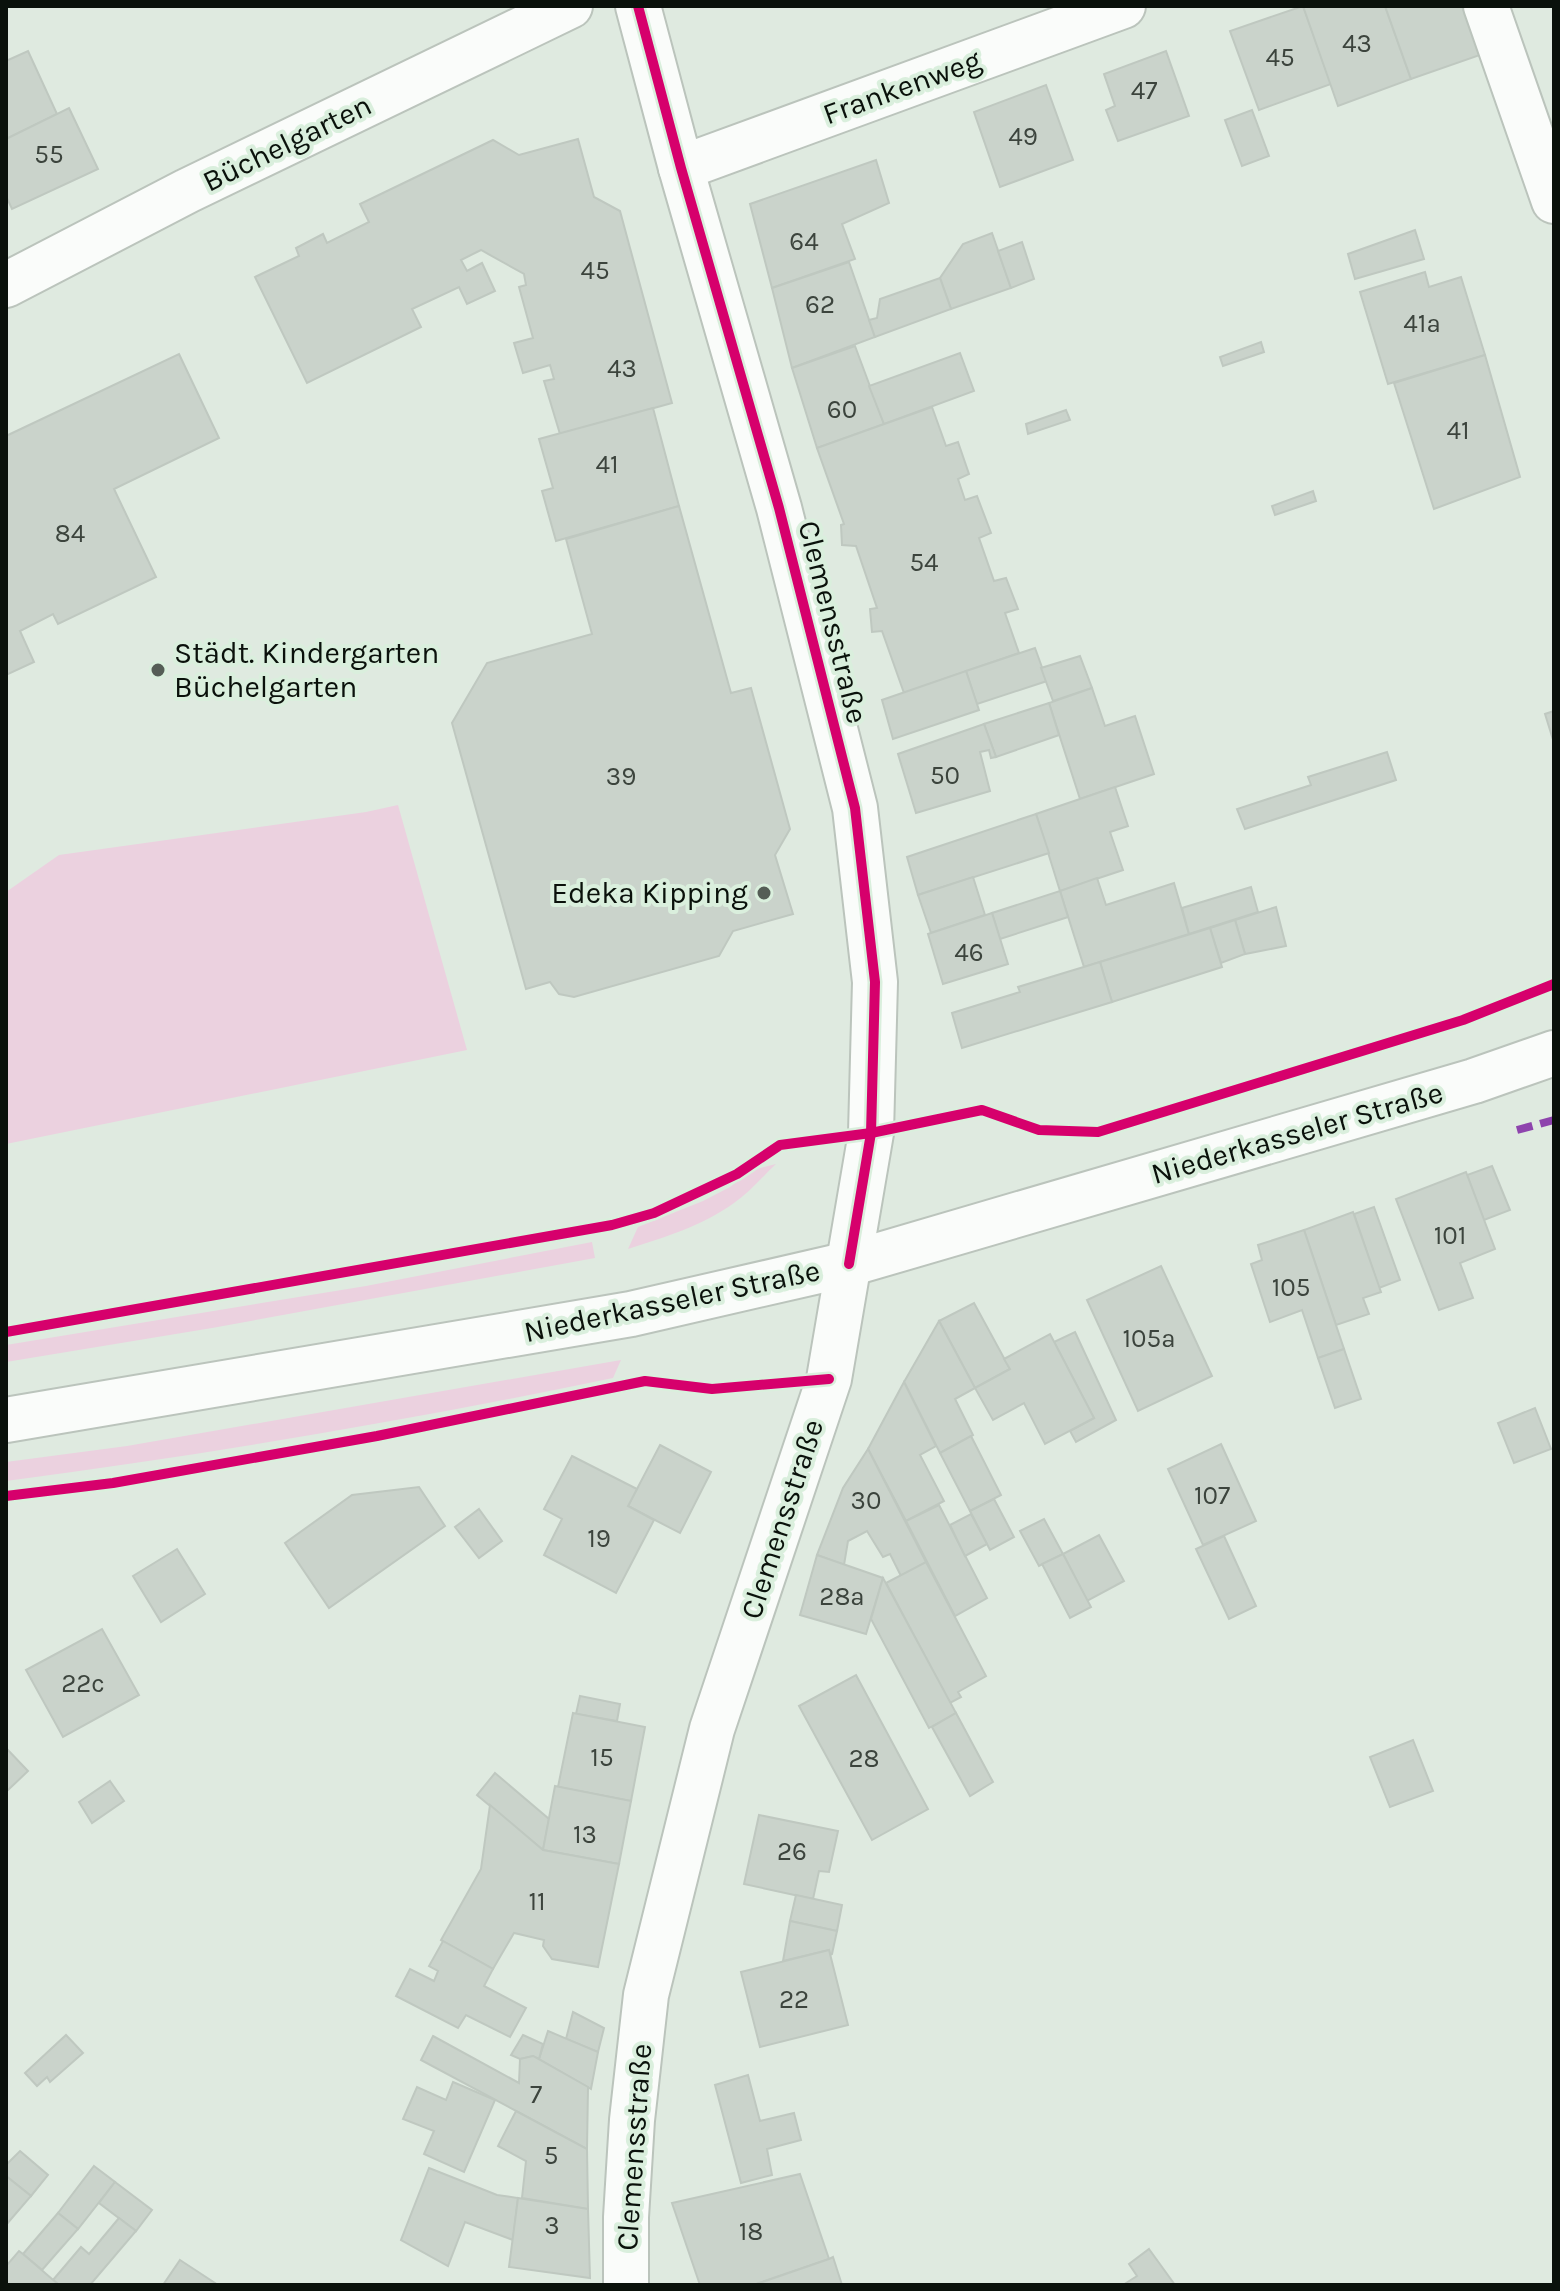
<svg xmlns="http://www.w3.org/2000/svg" width="1560" height="2291" font-family="Karla,sans-serif">
  <rect width="100%" height="100%" fill="#dfeae0"/>
  <!-- green -->
  <g fill="#ebd1df">
    <path d="M398,805L467,1050L6,1144V892L59,855L366,812Z"/>
    <path d="M776,1164C762,1177 749,1193 734,1203C702,1226 665,1237 628,1249L638,1227L703,1201L730,1187L752,1170Z"/>
    <path d="M592,1242L595,1258L212,1328L6,1362V1345L366,1286Z"/>
    <path d="M621,1360L613,1378C412,1420 210,1454 6,1481V1462L127,1446Z"/>
  </g>
  <!-- building -->
  <g fill="#cad3cb" stroke="#bfc8c0" stroke-width="2">
    <path d="M1303,6L1331,84L1259,110L1230,31Z"/>
    <path d="M1303,6H1385L1411,79L1338,106Z"/>
    <path d="M1385,6H1462L1480,55L1411,79Z"/>
    <path d="M28,51L57,114L6,139V61Z"/>
    <path d="M1166,51L1189,116L1118,141L1106,110L1115,106L1104,74Z"/>
    <path d="M1046,85L1073,160L1000,187L974,112Z"/>
    <path d="M69,108L98,169L12,209L6,196V139Z"/>
    <path d="M1252,110L1269,156L1242,166L1225,120Z"/>
    <path d="M578,139L594,197L620,211L672,403L560,434L544,381L554,379L550,365L523,373L514,343L533,338L519,287L526,285L524,274L481,250L461,260L467,271L482,263L495,291L467,304L459,287L412,309L421,327L307,383L255,277L299,256L296,248L323,234L327,243L369,222L360,204L493,140L519,155Z"/>
    <path d="M876,160L889,203L842,224L855,259L772,288L750,204Z"/>
    <path d="M1415,230L1424,259L1355,279L1348,254Z"/>
    <path d="M992,233L1011,288L951,309L940,278L963,244Z"/>
    <path d="M1022,242L1034,279L1011,288L998,251Z"/>
    <path d="M849,262L875,337L792,368L772,288Z"/>
    <path d="M1425,272L1429,287L1461,277L1485,355L1388,384L1360,292Z"/>
    <path d="M940,278L951,309L875,337L869,320L877,318L880,299Z"/>
    <path d="M1261,342L1264,352L1223,366L1220,357Z"/>
    <path d="M855,346L884,424L817,448L792,368Z"/>
    <path d="M960,353L974,391L884,424L869,386Z"/>
    <path d="M179,354L219,438L114,489L156,577L58,624L53,614L20,631L34,662L6,675V436Z"/>
    <path d="M1485,355L1520,477L1434,509L1394,383Z"/>
    <path d="M932,407L946,446L958,442L969,474L958,479L965,500L977,496L991,533L979,538L994,581L1006,578L1018,609L1005,613L1019,653L904,693L882,631L872,632L870,609L877,608L856,546L842,545L841,525L844,524L817,448Z"/>
    <path d="M653,408L679,506L556,541L542,491L553,488L539,439Z"/>
    <path d="M1066,410L1070,420L1028,434L1026,424Z"/>
    <path d="M1313,491L1316,501L1275,515L1272,506Z"/>
    <path d="M679,506L731,693L751,688L790,829L775,855L793,914L733,931L719,956L574,997L559,994L550,982L526,989L452,723L487,663L592,634L566,539Z"/>
    <path d="M1035,648L1047,681L977,704L966,671Z"/>
    <path d="M1080,656L1092,688L1053,701L1041,668Z"/>
    <path d="M966,671L979,710L893,739L882,700Z"/>
    <path d="M1092,688L1105,726L1135,716L1154,774L1080,799L1049,703Z"/>
    <path d="M1049,703L1059,735L996,757L984,724Z"/>
    <path d="M1554,711V743L1545,714Z"/>
    <path d="M984,724L996,757L991,758L989,750L980,752L990,791L916,813L898,754Z"/>
    <path d="M1387,752L1396,780L1245,829L1237,809L1311,785L1308,777Z"/>
    <path d="M1115,787L1128,826L1110,832L1123,870L1060,891L1036,814Z"/>
    <path d="M1036,814L1049,853L918,895L907,857Z"/>
    <path d="M973,877L985,915L931,933L918,895Z"/>
    <path d="M1097,878L1106,905L1174,883L1189,934L1084,967L1060,891Z"/>
    <path d="M1251,887L1258,912L1189,934L1182,908Z"/>
    <path d="M1060,891L1068,917L1000,939L992,913Z"/>
    <path d="M1276,907L1286,946L1245,954L1235,920Z"/>
    <path d="M992,913L1008,964L943,984L928,934Z"/>
    <path d="M1235,920L1245,954L1221,963L1210,928Z"/>
    <path d="M1210,928L1222,967L1112,1002L1100,962Z"/>
    <path d="M1100,962L1112,1002L962,1048L952,1013L1020,992L1018,987Z"/>
    <path d="M1492,1166L1510,1210L1484,1220L1467,1175Z"/>
    <path d="M1466,1172L1495,1249L1460,1263L1473,1298L1439,1310L1396,1199Z"/>
    <path d="M1374,1207L1400,1280L1379,1288L1354,1214Z"/>
    <path d="M1353,1212L1381,1292L1363,1298L1369,1314L1336,1325L1304,1230Z"/>
    <path d="M1304,1230L1344,1349L1318,1358L1302,1310L1270,1322L1251,1264L1262,1260L1258,1245Z"/>
    <path d="M1161,1266L1212,1376L1138,1411L1087,1300Z"/>
    <path d="M974,1303L1010,1369L975,1388L939,1321Z"/>
    <path d="M939,1321L975,1388L955,1399L973,1435L940,1453L904,1382Z"/>
    <path d="M1075,1332L1116,1420L1076,1442L1070,1431L1094,1418L1054,1342Z"/>
    <path d="M1050,1334L1094,1418L1045,1444L1024,1403L993,1420L975,1388L1010,1369L1004,1359Z"/>
    <path d="M1344,1349L1361,1399L1335,1408L1318,1358Z"/>
    <path d="M904,1382L936,1446L920,1455L944,1501L906,1521L868,1449Z"/>
    <path d="M1535,1408L1551,1449L1514,1463L1498,1423Z"/>
    <path d="M971,1436L1001,1495L970,1511L940,1453Z"/>
    <path d="M1221,1444L1256,1521L1203,1545L1168,1469Z"/>
    <path d="M660,1445L711,1472L680,1533L628,1506Z"/>
    <path d="M868,1449L926,1562L901,1576L890,1554L883,1557L867,1531L848,1541L844,1565L817,1555L843,1488Z"/>
    <path d="M572,1456L637,1489L628,1506L654,1520L616,1593L544,1555L562,1519L544,1509Z"/>
    <path d="M419,1487L445,1526L329,1608L285,1543L352,1495Z"/>
    <path d="M994,1499L1014,1537L990,1550L970,1511Z"/>
    <path d="M939,1505L987,1598L955,1616L906,1521Z"/>
    <path d="M479,1509L502,1541L479,1558L455,1527Z"/>
    <path d="M971,1514L987,1544L965,1556L950,1525Z"/>
    <path d="M1044,1519L1063,1554L1039,1566L1020,1531Z"/>
    <path d="M1099,1535L1124,1581L1087,1601L1063,1554Z"/>
    <path d="M1224,1536L1256,1606L1229,1619L1196,1549Z"/>
    <path d="M177,1549L205,1594L161,1622L133,1576Z"/>
    <path d="M1063,1554L1091,1607L1070,1618L1042,1564Z"/>
    <path d="M817,1555L883,1578L866,1634L800,1615Z"/>
    <path d="M926,1562L986,1676L958,1692L961,1697L950,1703L886,1583Z"/>
    <path d="M883,1578L956,1713L929,1728L871,1619Z"/>
    <path d="M102,1629L139,1695L63,1737L26,1670Z"/>
    <path d="M856,1675L928,1809L872,1840L799,1706Z"/>
    <path d="M580,1696L620,1704L617,1721L576,1714Z"/>
    <path d="M573,1713L645,1727L631,1801L558,1787Z"/>
    <path d="M956,1713L993,1782L970,1796L932,1727Z"/>
    <path d="M1413,1740L1433,1791L1390,1807L1370,1757Z"/>
    <path d="M6,1748L28,1771L6,1792Z"/>
    <path d="M495,1773L549,1819L543,1850L477,1795Z"/>
    <path d="M110,1781L124,1801L92,1823L79,1802Z"/>
    <path d="M555,1786L631,1801L619,1864L543,1850Z"/>
    <path d="M490,1805L543,1850L619,1864L598,1967L552,1959L543,1946L544,1940L514,1933L493,1969L441,1940L481,1869Z"/>
    <path d="M759,1815L838,1831L829,1872L819,1871L813,1899L744,1884Z"/>
    <path d="M796,1895L842,1905L837,1931L790,1921Z"/>
    <path d="M790,1921L837,1931L832,1954L830,1955L829,1950L783,1961Z"/>
    <path d="M443,1941L493,1969L484,1986L526,2008L510,2037L466,2015L458,2028L396,1996L410,1969L434,1981L438,1971L429,1966Z"/>
    <path d="M829,1950L848,2025L760,2047L741,1972Z"/>
    <path d="M573,2012L604,2028L598,2052L566,2039Z"/>
    <path d="M548,2031L598,2052L591,2089L539,2059Z"/>
    <path d="M66,2035L83,2053L50,2082L47,2077L37,2086L25,2073Z"/>
    <path d="M523,2035L543,2044L539,2059L533,2056L520,2059L511,2055Z"/>
    <path d="M433,2036L519,2083L520,2059L533,2056L588,2087L587,2149L421,2060Z"/>
    <path d="M748,2075L760,2121L794,2113L801,2140L767,2149L772,2175L741,2183L715,2085Z"/>
    <path d="M453,2082L495,2100L464,2172L424,2154L434,2131L403,2119L417,2087L446,2100Z"/>
    <path d="M516,2111L587,2149L588,2209L522,2198L526,2161L498,2146Z"/>
    <path d="M20,2151L48,2175L31,2196L6,2176V2165Z"/>
    <path d="M94,2166L115,2182L78,2229L58,2213Z"/>
    <path d="M429,2168L497,2195L518,2198L513,2240L465,2222L448,2266L401,2240Z"/>
    <path d="M800,2174L829,2259L753,2285H700L672,2203Z"/>
    <path d="M6,2176L31,2196L6,2225Z"/>
    <path d="M115,2182L152,2210L136,2231L99,2203Z"/>
    <path d="M518,2198L588,2209L590,2278L509,2267Z"/>
    <path d="M58,2213L78,2229L42,2270L23,2254Z"/>
    <path d="M119,2218L136,2231L90,2285H59L53,2280L81,2247L89,2254Z"/>
    <path d="M1149,2249L1175,2285H1123L1137,2276L1129,2264Z"/>
    <path d="M19,2251L23,2254L59,2285H6V2266Z"/>
    <path d="M833,2257L842,2285H754L829,2259Z"/>
    <path d="M180,2260L218,2285H163Z"/>
  </g>
  <g fill="none" stroke-linecap="round" stroke-linejoin="round">
    <defs>
      <g id="minor">
        <path d="M1486,6L1554,201"/>
        <path d="M681,168L1123,6"/>
        <path d="M6,285L187,191L570,6"/>
        <path d="M626,2285V2217L632,2120L646,1995L712,1729L829,1379L871,1133L875,982L855,808L779,508L681,168L638,6"/>
      </g>
      <path id="major" d="M6,1420L631,1314L849,1264L1474,1081L1554,1053"/>
    </defs>
    <!-- minor casing -->
    <use href="#minor" stroke="#bbc4bc" stroke-width="48"/>
    <!-- major casing -->
    <use href="#major" stroke="#bbc4bc" stroke-width="48"/>
    <!-- minor -->
    <use href="#minor" stroke="#fafcfa" stroke-width="44"/>
    <!-- major -->
    <use href="#major" stroke="#fafcfa" stroke-width="44"/>
    <!-- quiet -->
    <path stroke="#8e44ad" stroke-width="8" stroke-dasharray="16 8" stroke-linecap="butt" d="M1517,1130L1554,1120"/>
    <defs>
      <g id="cycleway">
        <path d="M638,6L681,168L779,508L855,808L875,982L871,1133L849,1264"/>
        <path d="M6,1332L612,1225L654,1213L737,1174L780,1145L871,1133L982,1110L1039,1130L1098,1132L1463,1020L1554,984"/>
        <path d="M6,1496L113,1483L377,1436L645,1381L712,1389L829,1379"/>
      </g>
    </defs>
    <!-- cycleway casing -->
    <use href="#cycleway" stroke="#daefdd" stroke-width="15"/>
    <!-- cycleway -->
    <use href="#cycleway" stroke="#d6006c" stroke-width="10"/>
  </g>
  <!-- markers -->
  <g fill="#555d56" stroke="#daefdd" stroke-width="3">
    <circle cx="158" cy="670" r="8"/>
    <circle cx="764" cy="893" r="8"/>
  </g>
  <g text-anchor="middle" dominant-baseline="central" stroke-width="8" stroke-linejoin="round" paint-order="stroke">
    <!-- number labels -->
    <g font-size="26" fill="#3c443d">
      <text x="1357" y="43">43</text>
      <text x="1280" y="57">45</text>
      <text x="1144" y="90">47</text>
      <text x="1023" y="136">49</text>
      <text x="49" y="154">55</text>
      <text x="804" y="241">64</text>
      <text x="595" y="270">45</text>
      <text x="820" y="304">62</text>
      <text x="1422" y="323">41a</text>
      <text x="622" y="368">43</text>
      <text x="842" y="409">60</text>
      <text x="1458" y="430">41</text>
      <text x="607" y="464">41</text>
      <text x="70" y="533">84</text>
      <text x="924" y="562">54</text>
      <text x="945" y="775">50</text>
      <text x="621" y="776">39</text>
      <text x="969" y="952">46</text>
      <text x="1450" y="1235">101</text>
      <text x="1291" y="1287">105</text>
      <text x="1149" y="1338">105a</text>
      <text x="1212" y="1495">107</text>
      <text x="866" y="1500">30</text>
      <text x="599" y="1538">19</text>
      <text x="842" y="1596">28a</text>
      <text x="83" y="1683">22c</text>
      <text x="602" y="1757">15</text>
      <text x="864" y="1758">28</text>
      <text x="585" y="1834">13</text>
      <text x="792" y="1851">26</text>
      <text x="537" y="1901">11</text>
      <text x="794" y="1999">22</text>
      <text x="536" y="2094">7</text>
      <text x="551" y="2155">5</text>
      <text x="552" y="2225">3</text>
      <text x="751" y="2231">18</text>
    </g>
    <!-- street labels -->
    <g font-size="30" fill="#0a110b" stroke="#daefdd">
      <text transform="translate(902 87) rotate(-20)">Frankenweg</text>
      <text transform="translate(287 143) rotate(-26)">Büchelgarten</text>
      <text transform="translate(833 622) rotate(76)">Clemensstraße</text>
      <text transform="translate(1297 1133) rotate(-16)">Niederkasseler Straße</text>
      <text transform="translate(672 1301) rotate(-12)">Niederkasseler Straße</text>
      <text transform="translate(782 1519) rotate(-72)">Clemensstraße</text>
      <text transform="translate(634 2147) rotate(-86)">Clemensstraße</text>
    </g>
    <!-- poi labels -->
    <g font-size="30" fill="#0a110b" stroke="#daefdd" text-anchor="start">
      <text x="174" y="653">Städt. Kindergarten<tspan x="174" dy="34">Büchelgarten</tspan></text>
      <text x="748" y="893" text-anchor="end">Edeka Kipping</text>
    </g>
  </g>
  <!-- border -->
  <rect width="1560" height="2291" fill="none" stroke="#0a110b" stroke-width="16"/>
</svg>
